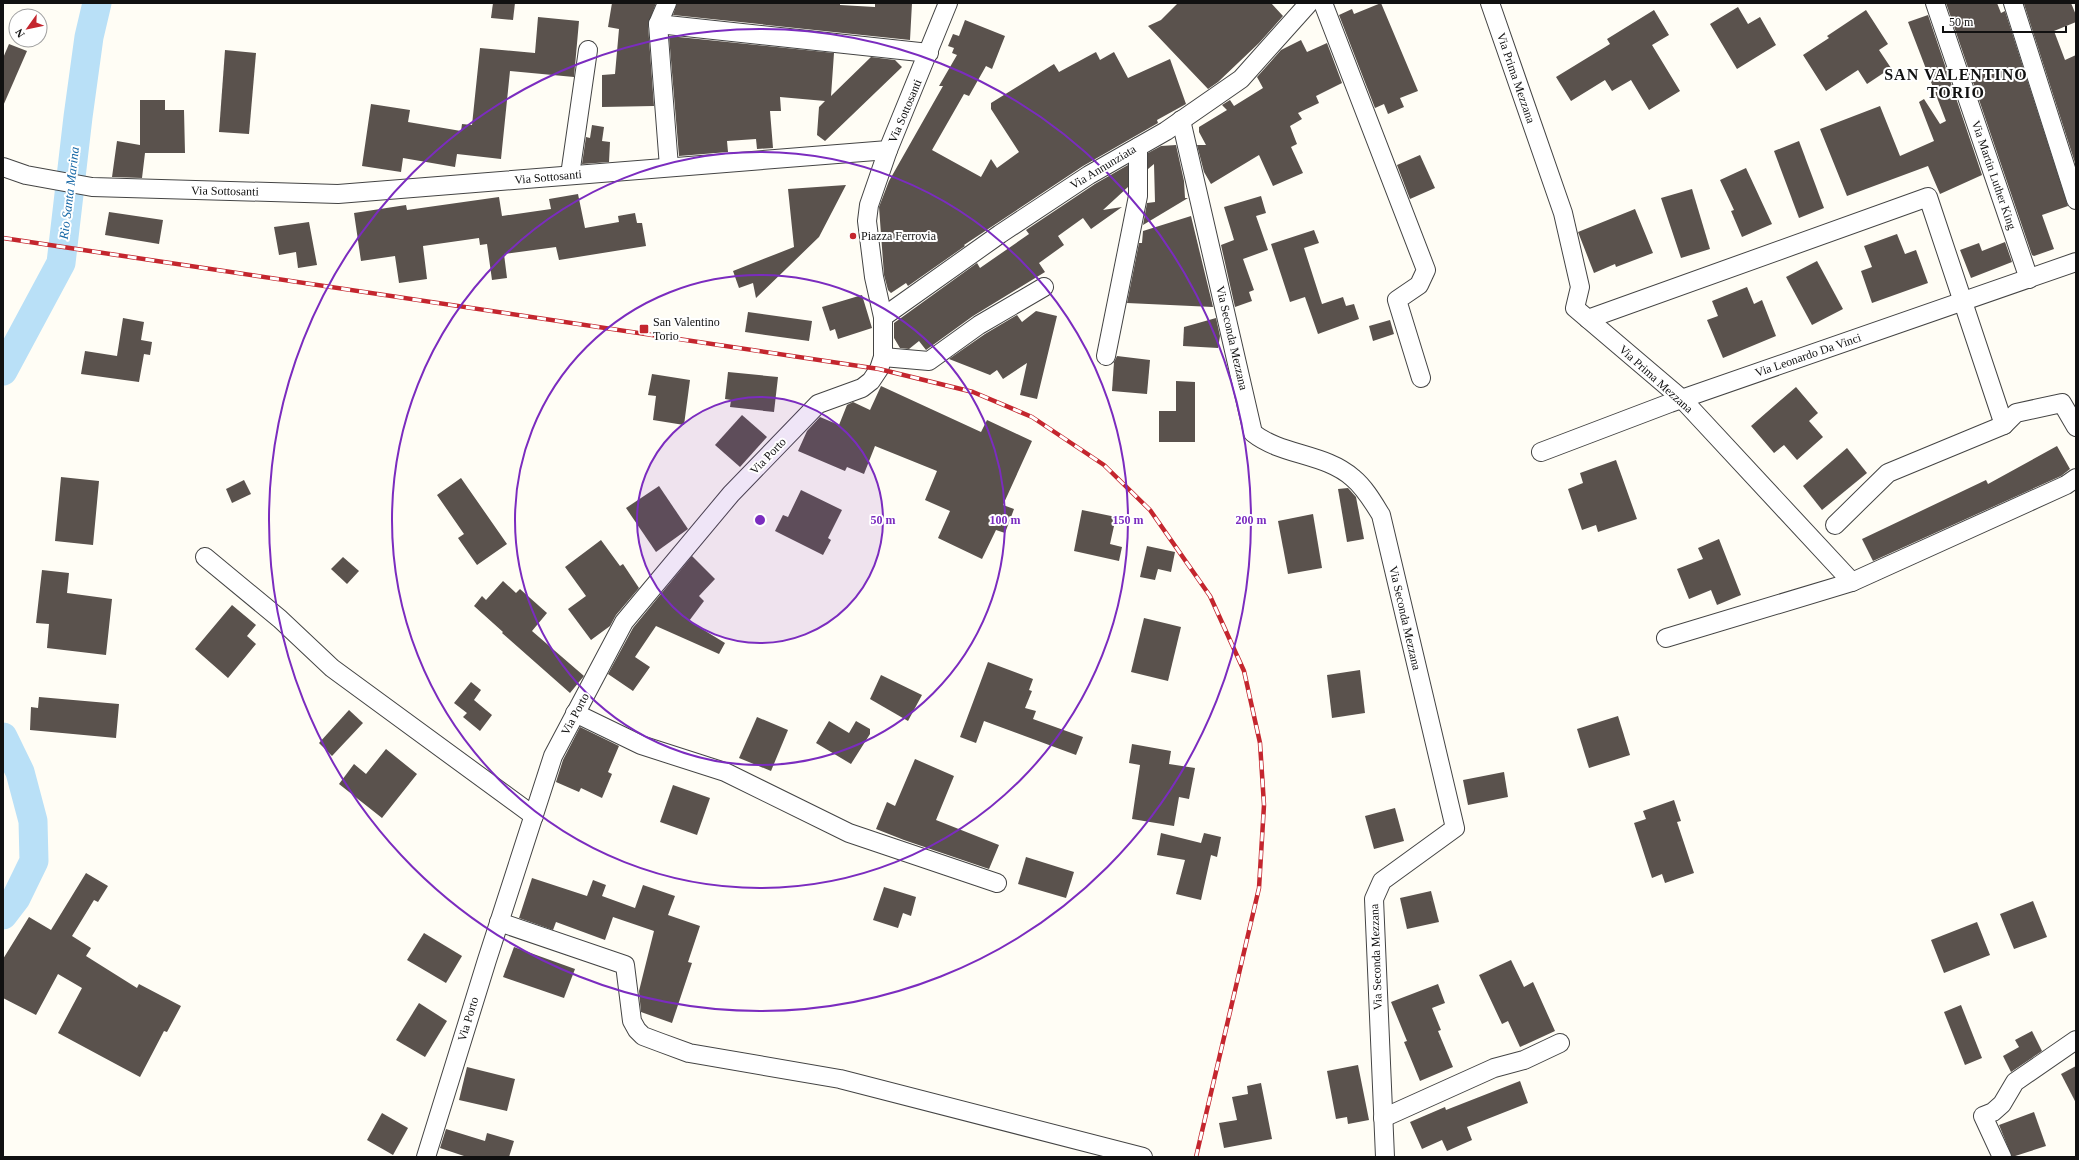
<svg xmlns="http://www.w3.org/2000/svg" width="2079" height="1160" font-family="Georgia,serif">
  <rect width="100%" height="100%" fill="#fffdf5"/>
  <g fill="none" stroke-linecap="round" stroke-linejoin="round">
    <!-- river -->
    <g stroke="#b9e0f7" stroke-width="29">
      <path d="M3,371L61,263L78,117L89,37L97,3"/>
      <path d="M3,737L20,772L33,821L34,861L16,898L3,915"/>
    </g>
  </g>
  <!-- building -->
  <g fill="#5a524d">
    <path d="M493,3H515L513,20L491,18Z"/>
    <path d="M612,3H656L648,25L654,106L602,107V75L615,74L619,29L608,27Z"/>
    <path d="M677,3H840V5L875,7V3H912L910,40L673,15Z"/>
    <path d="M1178,3H1271L1283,16L1259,43L1218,82L1208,89L1148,26L1161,20Z"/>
    <path d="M1381,3L1418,91L1400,98L1404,107L1388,114L1384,104L1375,108L1339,15L1352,9L1354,14Z"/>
    <path d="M1946,3H1997L2001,13L2005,11L2068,206L2042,215L2054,249L2034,256L2032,255Z"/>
    <path d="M2071,3L2076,15V22L2054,31L2065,60L2076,55V166L2024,4Z"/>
    <path d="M1738,7L1748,24L1760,17L1776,45L1737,69L1710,24Z"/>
    <path d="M1654,10L1669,35L1652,45L1680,91L1649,110L1631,80L1612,91L1605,80L1571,101L1556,77L1610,44L1607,39Z"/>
    <path d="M1866,10L1888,44L1879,50L1891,68L1867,84L1858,70L1826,91L1803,55L1829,38L1827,36Z"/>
    <path d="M1928,15L1982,175L1940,194L1928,166L1847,196L1820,129L1880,106L1900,156L1934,141L1919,102L1924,99L1940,124L1946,121L1908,22Z"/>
    <path d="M538,17L579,21L574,77L510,71L501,159L457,154L455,167L403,158L401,172L362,166L371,104L410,110L408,122L461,131L462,124L472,125L480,48L535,53Z"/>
    <path d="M965,20L1005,36L992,69L986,66L969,96L964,94L932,150L981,177L991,159L997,168L1019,152L991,109V103L1054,64L1059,72L1096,52L1100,60L1114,52L1128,78L1170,59L1186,104L1157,120L1158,123L1083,166L964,245L965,246L908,286L906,283L891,293L888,290L884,275L879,207L889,181L943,86H939L957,55L952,53L954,48L948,46L953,34L959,36Z"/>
    <path d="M669,36L834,53L831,96L871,57L895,60L902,67L825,141L817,135L819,107L825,101L780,97L781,111H770L773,148L757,149L756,139L727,141L728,152L679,156Z"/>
    <path d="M1301,40L1307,52L1327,43L1342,83L1316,96L1319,103L1298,113L1302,119L1290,126L1297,144L1291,147L1303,173L1273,186L1259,155L1211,184L1204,172L1197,145H1206L1199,132V127L1227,110L1222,105L1230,100L1234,106L1263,88L1257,77L1281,50Z"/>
    <path d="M9,44L27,51L3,106V58Z"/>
    <path d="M225,50L256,53L249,134L219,132Z"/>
    <path d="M140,100H165V110H184L185,153H145L142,178L112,177L117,141L140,145Z"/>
    <path d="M592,125L604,127L602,141L610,142L609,162L582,164L586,137L590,138Z"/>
    <path d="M1799,141L1824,208L1799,218L1774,151Z"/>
    <path d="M1176,145L1184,181L1185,198H1188L1143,225L1147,203L1155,202L1154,164L1148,169V153L1161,146Z"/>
    <path d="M1420,155L1435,188L1410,199L1397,165Z"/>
    <path d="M1128,165V187L1103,210L1122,207L1091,229L1083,218L1058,236L1064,245L1039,263L1045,272L973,316L926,350L919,341L909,349L900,348L894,338V323L977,263L980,268L1029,234L1026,230L1095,184Z"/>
    <path d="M1746,168L1772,224L1742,237L1731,211L1734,210L1720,180Z"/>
    <path d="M846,185L819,237L756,298L753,283L739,288L733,271L794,247L788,189Z"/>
    <path d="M1692,189L1710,249L1681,258L1661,198Z"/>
    <path d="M578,194L585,228L619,222L618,216L635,213L637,223H642L646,246L559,260L556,247L504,254L507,278L492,280L487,244L480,245L479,238L423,246L427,279L399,283L395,256L361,261L354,213L406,205L407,210L499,197L502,216L551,209L549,199Z"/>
    <path d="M1261,196L1266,213L1256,216L1268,250L1243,259L1254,290L1249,292L1252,301L1235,307L1221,245L1234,240L1224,207Z"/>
    <path d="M1635,209L1653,253L1616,267L1615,264L1594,273L1578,232Z"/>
    <path d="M109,212L163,220L159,244L105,235Z"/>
    <path d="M1191,216L1213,307L1127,303L1139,243H1142L1143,231Z"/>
    <path d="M309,222L317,265L298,268L296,252L279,255L274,227Z"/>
    <path d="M1314,230L1319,243L1304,248L1322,304L1343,297L1346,306L1354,304L1359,319L1318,334L1305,297L1290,302L1271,244Z"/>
    <path d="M1897,234L1905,254L1916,250L1928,283L1872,303L1861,271L1872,267L1864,246Z"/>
    <path d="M2005,242L2012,262L1971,278L1960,250L1979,243L1982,251Z"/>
    <path d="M1817,261L1843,309L1812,325L1786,277Z"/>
    <path d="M1747,287L1754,304L1762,300L1776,336L1723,358L1707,320L1718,316L1712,301Z"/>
    <path d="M862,295L872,328L838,339L835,329L830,331L822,307Z"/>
    <path d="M1036,311L1057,316L1037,399L1020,395L1027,363L1003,379L997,370L990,375L949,359L985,334L1017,315L1022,322Z"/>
    <path d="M748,312L812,321L809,341L745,332Z"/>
    <path d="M123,318L144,322L141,340L152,342L150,355L144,354L139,382L81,374L85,351L117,356Z"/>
    <path d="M1216,318L1220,336L1218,348L1183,346L1184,327Z"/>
    <path d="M1390,320L1394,334L1373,341L1369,326Z"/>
    <path d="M1117,356L1150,360L1147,394L1112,391L1114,362Z"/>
    <path d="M728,372L778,377L774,412L730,407L731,400L725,399Z"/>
    <path d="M652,374L690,380L684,425L653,420L656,396L648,395Z"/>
    <path d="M1176,381L1195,382V442H1159V411H1176Z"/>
    <path d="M881,386L981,432L987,420L1032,441L1003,505L1014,509L1005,533L996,530L982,559L938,538L950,511L925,500L937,471L875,446L864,474L847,467L845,471L798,451L807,431L820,417L839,425L847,405L853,402L870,410Z"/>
    <path d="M1796,387L1818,413L1809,421L1823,437L1797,460L1784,445L1774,453L1751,426Z"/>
    <path d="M742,415L767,437L740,467L715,445Z"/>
    <path d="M2057,446L2070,469L2061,476L1873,561L1862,539L1986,480L1988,484Z"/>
    <path d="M1847,448L1867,473L1822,510L1803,486Z"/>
    <path d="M1616,460L1637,519L1598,532L1596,525L1582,530L1568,489L1583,483L1580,473Z"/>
    <path d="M61,477L99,481L93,545L55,541Z"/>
    <path d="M461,478L507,544L477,565L458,538L464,534L437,495Z"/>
    <path d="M244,480L251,494L232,503L226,489Z"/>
    <path d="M659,486L688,529L656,552L626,508Z"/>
    <path d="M1348,488L1356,497L1364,539L1347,542L1338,489Z"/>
    <path d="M801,490L842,510L828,538L831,540L823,555L775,531L783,515L788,517Z"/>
    <path d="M1082,510L1116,517L1110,544L1122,547L1119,561L1074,551Z"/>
    <path d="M1313,514L1322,568L1288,574L1278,521Z"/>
    <path d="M1719,539L1741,595L1717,605L1711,590L1689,599L1677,569L1703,559L1698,548Z"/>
    <path d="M601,540L620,566L623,564L639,588L616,615L610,626L591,640L568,609L586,596L565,567Z"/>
    <path d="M1147,546L1175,552L1171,572L1158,569L1155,580L1140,577Z"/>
    <path d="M692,556L715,579L699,596L704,601L689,621L725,643L719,654L656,626L635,657L650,667L633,691L608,674L633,628Z"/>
    <path d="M343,557L359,571L347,584L331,569Z"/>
    <path d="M42,570L69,573L67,593L112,599L106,655L47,648L49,624L36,623Z"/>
    <path d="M503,581L516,593L520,589L547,613L532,631L584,676L570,693L502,633L503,632L474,606L482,596L486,600Z"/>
    <path d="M232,605L256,625L247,636L256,644L228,678L195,649Z"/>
    <path d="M1144,618L1181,627L1168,681L1131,672Z"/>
    <path d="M988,662L1033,679L1029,690L1032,691L1025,708L1036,711L1033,719L1083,737L1076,755L984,721L976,743L960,737Z"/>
    <path d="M1360,670L1365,713L1332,718L1327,675Z"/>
    <path d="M881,675L922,695L908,721L870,699Z"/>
    <path d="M471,682L481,690L474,700L492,715L480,731L463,717L467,713L454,703Z"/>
    <path d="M39,697L119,704L116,738L30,730L31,707L38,708Z"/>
    <path d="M349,710L363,723L332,756L319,743Z"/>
    <path d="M1618,716L1630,755L1589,768L1577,729Z"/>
    <path d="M757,717L788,730L771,771L739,758Z"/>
    <path d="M829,721L849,733L856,721L870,729V734L851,764L816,743Z"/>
    <path d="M580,727L619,746L608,772L612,774L602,798L581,788L579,792L556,782L563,760Z"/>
    <path d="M1132,744L1171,751L1169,764L1195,768L1189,799L1179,797L1174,826L1132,819L1140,765L1129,763Z"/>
    <path d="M386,749L417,774L382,818L339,784L354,764L366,774Z"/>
    <path d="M915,759L954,776L936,820L999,845L989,869L904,840L876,829L887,802L895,806Z"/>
    <path d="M1504,772L1508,797L1468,805L1463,780Z"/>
    <path d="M673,785L710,798L697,835L660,822Z"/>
    <path d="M1674,800L1681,821L1677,822L1694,873L1665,883L1662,874L1652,878L1634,823L1646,819L1643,811Z"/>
    <path d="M1395,808L1404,841L1374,849L1365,816Z"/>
    <path d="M1161,833L1201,843L1204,833L1221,837L1217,857L1211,855L1201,900L1176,894L1185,860L1157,855Z"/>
    <path d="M1026,857L1074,872L1066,898L1018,884Z"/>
    <path d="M86,873L108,886L98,902L94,900L72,936L91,948L86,956L137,988L139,984L181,1006L167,1032L164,1031L140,1077L58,1033L82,988L58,974L36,1015L3,998V959L29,917L51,930Z"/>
    <path d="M532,878L587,896L593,880L606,885L602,896L635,908L643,885L675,896L668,915L700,926L688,962L692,963L672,1023L641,1012L639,991L654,931L613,917L605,940L556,922L553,930L519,918Z"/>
    <path d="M884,887L916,897L911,916L903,913L898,928L873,920Z"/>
    <path d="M1431,891L1439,922L1407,929L1400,898Z"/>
    <path d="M2033,901L2047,937L2014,949L2000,914Z"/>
    <path d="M1977,922L1990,955L1944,973L1931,940Z"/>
    <path d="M424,933L462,956L446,983L407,960Z"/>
    <path d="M514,947L575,969L564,998L503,977Z"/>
    <path d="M1511,960L1524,987L1533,982L1555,1031L1520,1047L1508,1021L1502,1024L1479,975Z"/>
    <path d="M1438,984L1445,1003L1432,1008L1441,1030L1438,1031L1453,1067L1420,1081L1404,1042L1407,1041L1391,1002Z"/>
    <path d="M419,1003L447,1021L425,1057L396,1040Z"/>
    <path d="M1961,1005L1982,1058L1965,1065L1944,1012Z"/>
    <path d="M2032,1031L2042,1051L2011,1072L2003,1056L2019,1047L2015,1040Z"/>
    <path d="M1358,1065L1369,1120L1348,1124L1347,1117L1336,1119L1327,1071Z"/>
    <path d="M2076,1066V1103L2061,1074Z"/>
    <path d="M467,1067L515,1079L507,1111L459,1100Z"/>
    <path d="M1520,1081L1528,1103L1467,1127L1472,1140L1447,1151L1442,1140L1422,1149L1410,1122L1445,1107L1446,1110Z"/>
    <path d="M1261,1083L1272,1139L1224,1148L1219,1123L1237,1120L1232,1097L1248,1094L1247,1086Z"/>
    <path d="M2034,1112L2046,1146L2012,1157L1999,1125Z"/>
    <path d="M382,1113L408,1128L393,1155L367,1140Z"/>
    <path d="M446,1129L485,1141L487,1133L514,1141L509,1157H467L440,1148Z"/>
  </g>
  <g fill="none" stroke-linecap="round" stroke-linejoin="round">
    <defs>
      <g id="street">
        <path d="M667,3L658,24L669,167"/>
        <path d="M1323,3L1426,270L1419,285L1397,300L1421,378"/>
        <path d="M1490,3L1563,213L1580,287L1575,308L1682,399L1852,582L1666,638"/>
        <path d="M1935,3L2029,279"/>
        <path d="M2013,3L2076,200"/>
        <path d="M658,24L929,53"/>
        <path d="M1181,120L1253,433C1282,456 1325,453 1353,478C1365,488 1373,502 1381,515L1455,828L1382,881L1374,899L1385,1157"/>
        <path d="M3,167L26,175L92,187L338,194L888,150L948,3"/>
        <path d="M570,175L588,50"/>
        <path d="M883,317L1000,234L1089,175L1166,131L1241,79L1309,3"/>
        <path d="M1588,319L1928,197L2004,425"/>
        <path d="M1106,356L1138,196V147"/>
        <path d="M883,357L929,361L979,325L1044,287"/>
        <path d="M1541,452L1670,403L2076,262"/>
        <path d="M1835,525L1888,473L2004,425L2016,413L2062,403L2076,427"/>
        <path d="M205,557L280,619L332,668L534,816"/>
        <path d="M1852,582L2066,485L2076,478"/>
        <path d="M575,713L641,745L725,772L849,833L997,883"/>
        <path d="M499,922L625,965L632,1021L637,1030L643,1036L659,1042L689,1053L840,1079L1143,1157"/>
        <path d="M1383,1118L1494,1068L1524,1060L1560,1043"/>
        <path d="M426,1157L487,960L553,756L624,622L731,494L818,404L862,388L871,381L879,369L883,357V317L874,277L867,221L869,205L888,150"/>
        <path d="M2002,1157L1983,1116L1993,1112L2002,1104L2015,1082L2076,1040"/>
      </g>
    </defs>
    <!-- street casing -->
    <use href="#street" stroke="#444" stroke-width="20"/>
    <!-- street -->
    <use href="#street" stroke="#fff" stroke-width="18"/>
    <defs>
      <path id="rail" d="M3,238L879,369L973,392L1032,417L1104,465L1150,510L1210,596L1244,671L1260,743L1264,805L1259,888L1196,1157"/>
    </defs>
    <!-- rail casing -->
    <use href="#rail" stroke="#c4262e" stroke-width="4.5"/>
    <!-- rail -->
    <use href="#rail" stroke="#fff" stroke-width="3" stroke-dasharray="9" stroke-linecap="butt"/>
  </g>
  <!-- distance rings -->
  <circle cx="760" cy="520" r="123" fill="#7b2cbf" fill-opacity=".12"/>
  <g fill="none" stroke="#7b2cbf" stroke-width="2">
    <circle cx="760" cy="520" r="123"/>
    <circle cx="760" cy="520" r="245"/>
    <circle cx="760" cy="520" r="368"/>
    <circle cx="760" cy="520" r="491"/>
  </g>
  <!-- markers -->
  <g fill="#c4262e" stroke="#fff" stroke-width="1.5">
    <circle cx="853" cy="236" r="4"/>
    <rect x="639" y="324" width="10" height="10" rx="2"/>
  </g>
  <g text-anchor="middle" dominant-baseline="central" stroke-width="4" stroke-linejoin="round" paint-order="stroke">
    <!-- street labels -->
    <g font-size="12" fill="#111" stroke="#fff">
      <text transform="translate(1516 78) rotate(71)">Via Prima Mezzana</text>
      <text transform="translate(905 111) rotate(-67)">Via Sottosanti</text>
      <text transform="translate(1103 167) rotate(-31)">Via Annunziata</text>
      <text transform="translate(1994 175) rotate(71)">Via Martin Luther King</text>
      <text transform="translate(548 177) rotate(-5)">Via Sottosanti</text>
      <text transform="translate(225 191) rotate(1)">Via Sottosanti</text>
      <text transform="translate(1232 338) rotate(77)">Via Seconda Mezzana</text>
      <text transform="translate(1808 355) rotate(-19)">Via Leonardo Da Vinci</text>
      <text transform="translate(1656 379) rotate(42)">Via Prima Mezzana</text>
      <text transform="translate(768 456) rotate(-46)">Via Porto</text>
      <text transform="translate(1405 618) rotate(77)">Via Seconda Mezzana</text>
      <text transform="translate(575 714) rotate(-62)">Via Porto</text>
      <text transform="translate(1376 957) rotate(-92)">Via Seconda Mezzana</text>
      <text transform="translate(468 1019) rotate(-73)">Via Porto</text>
    </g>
    <!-- poi labels -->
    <g font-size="12" fill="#111" stroke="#fff" text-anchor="start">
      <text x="861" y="236">Piazza Ferrovia</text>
      <text x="653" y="322">San Valentino<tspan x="653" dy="14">Torio</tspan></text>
    </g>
    <!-- water labels -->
    <g font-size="13" font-style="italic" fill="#1768a6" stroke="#fff">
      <text transform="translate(69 193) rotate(-83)">Rio Santa Marina</text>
    </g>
    <!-- district labels -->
    <g font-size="16" font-weight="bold" letter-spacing="1" fill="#111" stroke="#fff">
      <text x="1956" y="74">SAN VALENTINO<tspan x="1956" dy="18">TORIO</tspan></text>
    </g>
  </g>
  <circle cx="760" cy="520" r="6" fill="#7b2cbf" stroke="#fff" stroke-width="2"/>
  <g font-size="12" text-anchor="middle" font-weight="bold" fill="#7b2cbf" stroke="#fff" stroke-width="4" stroke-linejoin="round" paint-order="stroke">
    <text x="883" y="524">50 m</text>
    <text x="1005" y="524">100 m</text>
    <text x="1128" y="524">150 m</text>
    <text x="1251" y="524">200 m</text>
  </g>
  <!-- border -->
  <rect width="2079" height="1160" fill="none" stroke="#111111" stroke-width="8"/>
  <!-- north arrow -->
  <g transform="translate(28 28) rotate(237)"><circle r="19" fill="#ffffff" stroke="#a0a0a0"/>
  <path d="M0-3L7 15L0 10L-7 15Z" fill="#c4262e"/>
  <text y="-6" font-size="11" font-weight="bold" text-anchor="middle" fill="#111111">N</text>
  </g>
  <!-- scale -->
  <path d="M1943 26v6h123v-6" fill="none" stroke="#111111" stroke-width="2"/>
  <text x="1949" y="26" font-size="12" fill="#111111" stroke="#ffffff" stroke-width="3" paint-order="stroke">50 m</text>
</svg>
